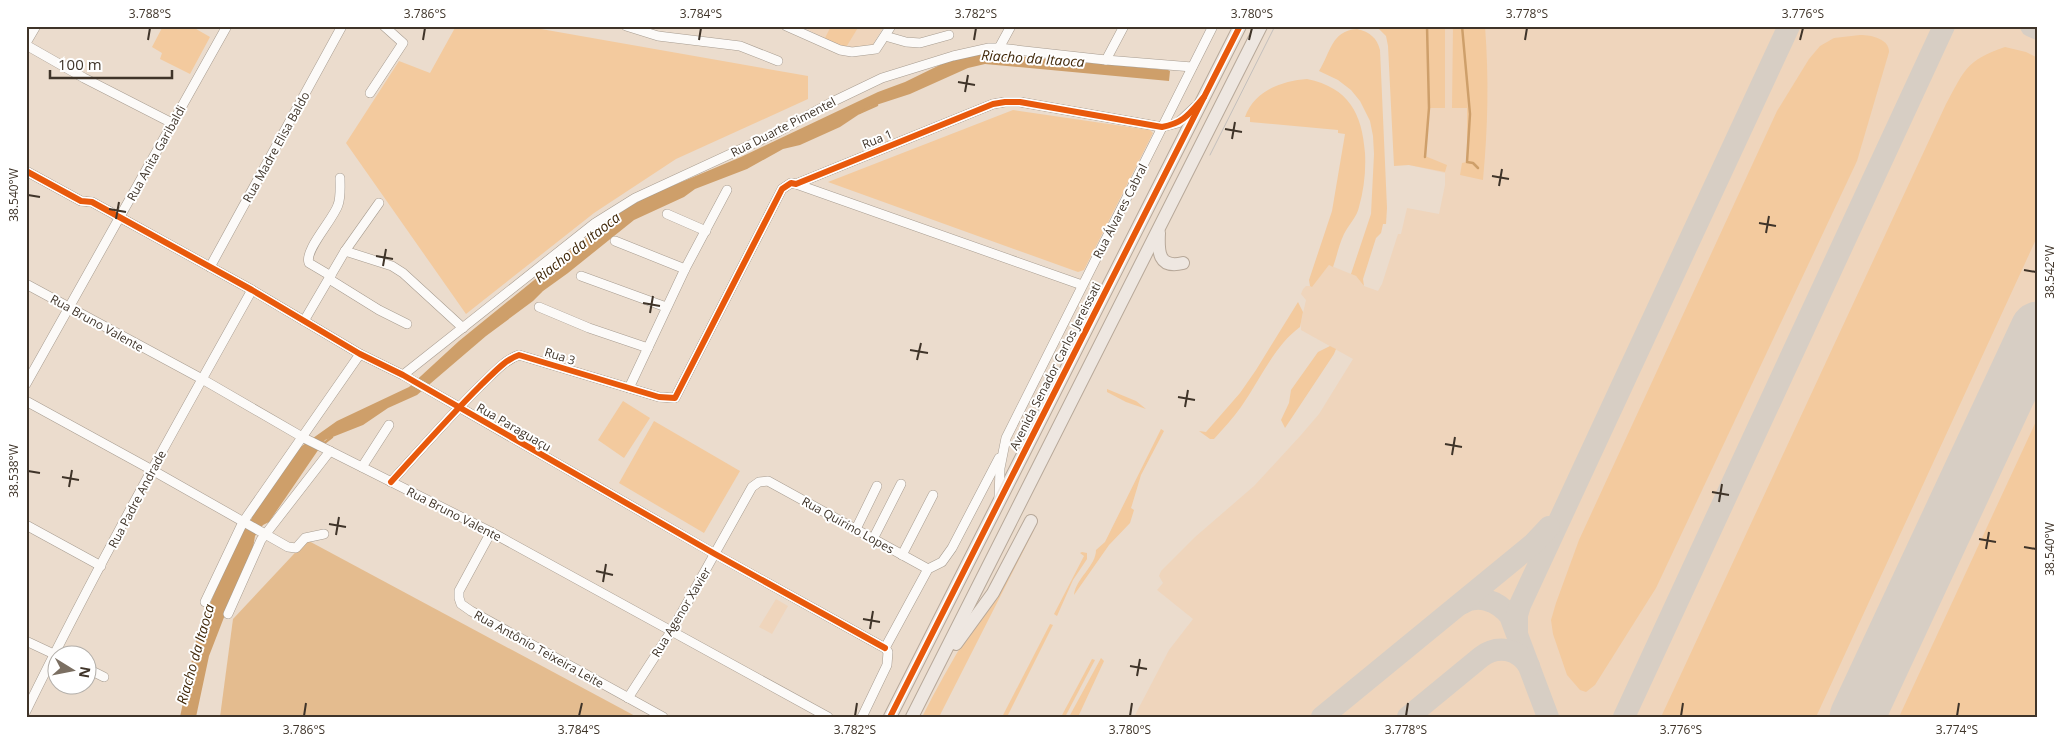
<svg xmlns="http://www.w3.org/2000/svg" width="2064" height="743" font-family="'Open Sans',sans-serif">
  <rect width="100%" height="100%" fill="#ebdccd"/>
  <!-- built -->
  <g fill="#efd5bc">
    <path d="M801,26H884L872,46L846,50Z"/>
    <path d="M1412,26H2038V717H1134L1169,650L1193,619L1157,590L1163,583L1159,576L1161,571L1195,537L1254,486L1301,435L1319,414L1353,359L1301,330V322L1306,300L1301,294L1303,289L1306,286H1312L1329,265L1356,276L1364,286L1378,291L1382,284L1398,234H1401L1407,208L1439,214L1445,185V173L1409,165Z"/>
    <path d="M776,599L788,606L772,634L759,627Z"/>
  </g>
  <!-- green -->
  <g fill="#f3ca9e">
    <path d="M163,26H191L210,37L190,74L160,59L162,53L152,47Z"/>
    <path d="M456,26H524L808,76V99L676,159L594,213L466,314L346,143L399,61L430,73Z"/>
    <path d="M831,26H859L845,49L825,38Z"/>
    <path d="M1376,26H1445V108H1429L1425,156L1447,165L1445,172L1409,165L1394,166L1388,46L1386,36Z"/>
    <path d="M1453,26H1485C1489,79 1488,127 1483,180L1460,175L1462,163L1467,162V108H1452Z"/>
    <path d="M1357,29C1370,32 1377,38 1380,50L1387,208L1386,224H1383L1381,233L1376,238L1363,279L1364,286L1356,276L1351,274L1371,214L1374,154L1373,136L1370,121L1360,101L1351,90L1338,80L1319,71C1331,52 1331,31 1357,29Z"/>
    <path d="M1860,35C1872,35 1889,39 1889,52L1857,161L1656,588L1595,685L1586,692L1580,690L1567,675L1553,634L1551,620L1556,603L1579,540L1777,111L1809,59L1820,46L1834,38Z"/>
    <path d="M2005,47L2026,52L2038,58V235L1816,717H1661L1946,104C1965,70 1965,61 2005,47Z"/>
    <path d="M1307,79C1349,88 1362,113 1365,153C1366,171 1364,190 1359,207C1357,217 1349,224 1344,234C1339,244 1337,256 1333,267L1329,265L1312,287L1310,286L1309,280L1332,211L1345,134L1338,133V130L1250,122V117H1245C1254,91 1281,81 1307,79Z"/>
    <path d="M1013,110L1150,130L1153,133L1084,270L1078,272L828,182Z"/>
    <path d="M1298,302L1303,312L1300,327C1274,346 1260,380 1241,407C1233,418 1223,429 1214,439H1210L1199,431L1206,432L1240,393L1256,370Z"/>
    <path d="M1330,346L1336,349L1334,354L1285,428L1281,420L1289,403L1291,390L1318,352Z"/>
    <path d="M1107,389L1136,401L1146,409L1126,402L1107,392Z"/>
    <path d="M623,401L650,418L624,458L598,440Z"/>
    <path d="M2038,417V717H1899Z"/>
    <path d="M654,421L740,471L704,533L619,483Z"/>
    <path d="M1161,429L1164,431L1141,475L1132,505L1131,508L1134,510L1130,523L1109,545L1074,595C1076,578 1096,566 1096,550L1105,542Z"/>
    <path d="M1032,528L1034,530L939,717H922C955,652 995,591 1032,528Z"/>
    <path d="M1082,552L1087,553V559L1073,580L1057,616L1054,614L1084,556L1080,553Z"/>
    <path d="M1050,624L1053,625L1007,717H1002Z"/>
    <path d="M1101,658L1104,661L1078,717H1069Z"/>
    <path d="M1092,659L1095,660L1065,717H1061Z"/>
  </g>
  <!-- forest -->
  <path fill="#e4bc8f" d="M307,540L637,717H220L233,619Z"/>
  <!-- water -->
  <path fill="#ce9f6a" d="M980,53L1168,70L1170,71L1169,81L985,64L968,68L910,94L870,107L840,127L800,145L783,149L747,169L695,189L684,197L634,220L568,273L543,291L533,301L486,336L417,395L388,408L363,425L325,440L269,522L263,525L255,536L253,548L235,589L209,656L196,717H180L197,636L232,549L252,518V511L299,448L337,421L409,387L459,341L618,212L655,193L741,157L878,92L905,82L948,61Z"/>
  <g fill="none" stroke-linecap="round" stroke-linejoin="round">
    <!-- stream -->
    <g stroke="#ce9f6a" stroke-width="2.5">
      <path d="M1462,26L1470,114L1467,162L1473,163L1478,168"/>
      <path d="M859,113L877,105"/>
      <path d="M1425,157L1429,108L1427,26"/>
      <path d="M323,444L332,437"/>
    </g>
    <!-- taxiway -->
    <g stroke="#d7cec4" stroke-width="22">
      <path d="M2031,26L2038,29"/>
      <path d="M1461,604C1478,593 1498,601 1510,616L1548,717"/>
      <path d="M1517,630V615L1520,605L1789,26"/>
      <path d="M1322,717L1533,544L1549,527"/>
      <path d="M1408,717L1481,657C1498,644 1518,649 1529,666"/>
      <path d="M1624,717L1944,26"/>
    </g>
    <!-- runway -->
    <path stroke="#d7cec4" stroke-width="55" d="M1857,717L2038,329"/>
    <defs>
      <g id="street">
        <path d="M626,26L658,36L740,46L778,61"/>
        <path d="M786,26L840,50L852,52L876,49L891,26"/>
        <path d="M885,36L906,42L920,43L949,35"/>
        <path d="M26,43L36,26"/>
        <path d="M26,45L84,78L172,123"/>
        <path d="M999,48L1011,26"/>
        <path d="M1106,60L1124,26"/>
        <path d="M370,93L403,43L384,26"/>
        <path d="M26,171L81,201L92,202L252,290L360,354L403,375L715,554L885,648"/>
        <path d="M796,184L1082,285"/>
        <path d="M667,214L706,231"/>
        <path d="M615,241L685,269"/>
        <path d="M345,251L392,266L403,273L463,328"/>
        <path d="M210,267L342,26"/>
        <path d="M331,276L309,263C304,250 333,220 338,205C341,197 340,187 340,178"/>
        <path d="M581,276L666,307"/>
        <path d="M329,279L379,310L407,324"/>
        <path d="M26,284L202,379L304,438L491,532L828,717"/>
        <path d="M539,307L589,328L648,348"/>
        <path d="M304,321L345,251L379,203"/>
        <path d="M403,375L595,223L635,198L778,132L832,102L882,78L953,56L989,48H999L1106,60L1192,67"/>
        <path d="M26,384L227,26"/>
        <path d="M629,388L685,269L727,190"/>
        <path d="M26,401L152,470L288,547L296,548L305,538L324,534"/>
        <path d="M362,467L389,425"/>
        <path d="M391,482C420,450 449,417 480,386C492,375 504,360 519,355L659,397L675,398L782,189L791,183L796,184L993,104L1005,102H1020L1162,127L1178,123L1195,107"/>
        <path d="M999,499L1000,468L1006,438L1213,26"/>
        <path d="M26,525L101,566"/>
        <path d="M856,529L877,486"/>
        <path d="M491,532L459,591V598L461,604L471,611L663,717"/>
        <path d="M873,539L901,484"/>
        <path d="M902,555L933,495"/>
        <path d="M205,602L243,522L360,354"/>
        <path d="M228,614L261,540L330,451"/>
        <path d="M26,641L58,656"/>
        <path d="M885,648L928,569L942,562L952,548L999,458"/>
        <path d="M88,669L104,677"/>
        <path d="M628,698L672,630L752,487L759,482L768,481L928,569"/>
        <path d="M26,711C96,568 174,429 252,290"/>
        <path d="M862,717L887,665L888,652L885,648"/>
      </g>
      <g id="primary">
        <path d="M1159,233C1158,251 1158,269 1183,263"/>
        <path d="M956,644L993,593L1031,521"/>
        <path d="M890,717L1240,26"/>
        <path d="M912,717L1261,26"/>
      </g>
    </defs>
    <!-- street casing -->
    <use href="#street" stroke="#a79c90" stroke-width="10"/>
    <!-- primary casing -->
    <use href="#primary" stroke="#b7a899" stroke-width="14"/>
    <!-- street -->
    <use href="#street" stroke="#fcfaf8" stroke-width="9"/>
    <!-- primary -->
    <use href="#primary" stroke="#eee7e1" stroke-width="12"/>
    <!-- tram -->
    <path stroke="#c3bfbc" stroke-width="1" d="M1210,155L1275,26"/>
    <defs>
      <g id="cycleway">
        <path d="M26,171L81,201L92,202L252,290L360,354L403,375L715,554L885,648"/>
        <path d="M391,482C420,450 449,417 480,386C492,375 504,360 519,355L659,397L675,398L782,189L791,183L796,184L993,104L1005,102H1020L1162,127C1184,123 1189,114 1204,97"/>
        <path d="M890,717L1240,26"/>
      </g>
    </defs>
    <!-- cycleway casing -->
    <use href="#cycleway" stroke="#fff" stroke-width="9"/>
    <!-- cycleway -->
    <use href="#cycleway" stroke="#e8590c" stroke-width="6"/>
  </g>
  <!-- ticks -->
  <path fill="none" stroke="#3f3429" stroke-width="2" d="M148,40L150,28M423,40L425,28M699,40L701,28M974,40L976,28M1249,40L1252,28M1525,40L1527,28M1800,40L1803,28M958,82L975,85M965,92L968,75M1225,129L1242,132M1232,139L1235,122M1492,176L1509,179M1499,186L1502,169M28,195L40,197M109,209L126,212M116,219L119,202M1759,223L1776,226M1766,233L1769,216M376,256L393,259M383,266L386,249M2024,270L2036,272M643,303L660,306M650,313L653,296M910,350L928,353M917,360L921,343M1178,397L1195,400M1185,407L1188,390M1445,444L1462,447M1452,455L1455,437M28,471L40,473M62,477L79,480M69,487L72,470M1712,492L1729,495M1719,502L1722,484M329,524L346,527M336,535L339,517M1979,539L1996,542M2024,547L2036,549M1986,549L1989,532M596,571L613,575M603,582L606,564M863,619L880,622M870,629L873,611M1130,666L1147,669M1137,676L1140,659M304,716L306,703M579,716L582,703M855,716L857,703M1130,716L1132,703M1406,716L1408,703M1681,716L1683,703M1957,716L1959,703"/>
  <g text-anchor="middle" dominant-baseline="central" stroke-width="4" stroke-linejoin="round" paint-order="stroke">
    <!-- street labels -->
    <g font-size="12" fill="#3f3429" stroke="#fff">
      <text transform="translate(783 127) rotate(-27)">Rua Duarte Pimentel</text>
      <text transform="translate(877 139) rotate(-22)">Rua 1</text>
      <text transform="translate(276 147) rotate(-61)">Rua Madre Elisa Baldo</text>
      <text transform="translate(156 153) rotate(-61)">Rua Anita Garibaldi</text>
      <text transform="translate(1120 211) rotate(-63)">Rua Álvares Cabral</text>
      <text transform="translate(97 323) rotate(29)">Rua Bruno Valente</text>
      <text transform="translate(560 356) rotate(18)">Rua 3</text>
      <text transform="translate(1055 366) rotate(-63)">Avenida Senador Carlos Jereissati</text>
      <text transform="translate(514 427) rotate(30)">Rua Paraguaçu</text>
      <text transform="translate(137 499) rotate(-62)">Rua Padre Andrade</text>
      <text transform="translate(454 514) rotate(27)">Rua Bruno Valente</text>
      <text transform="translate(848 525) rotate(29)">Rua Quirino Lopes</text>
      <text transform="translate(681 612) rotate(-59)">Rua Agenor Xavier</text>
      <text transform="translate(539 649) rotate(29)">Rua Antônio Teixeira Leite</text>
    </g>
    <!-- water labels -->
    <g font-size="14" font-style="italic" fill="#3f2607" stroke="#fff">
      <text transform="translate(1033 58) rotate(4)">Riacho da Itaoca</text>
      <text transform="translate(577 247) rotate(-38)">Riacho da Itaoca</text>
      <text transform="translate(195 654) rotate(-74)">Riacho da Itaoca</text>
    </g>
  </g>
  <!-- border -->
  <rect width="2064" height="743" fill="none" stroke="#ffffff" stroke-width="55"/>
  <!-- north arrow -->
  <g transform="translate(72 670) rotate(100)"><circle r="24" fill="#ffffff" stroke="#b2aea9"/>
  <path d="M0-4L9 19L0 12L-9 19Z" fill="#7b6f62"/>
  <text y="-8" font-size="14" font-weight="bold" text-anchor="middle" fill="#3f3429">N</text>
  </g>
  <!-- scale -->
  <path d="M50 70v8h122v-8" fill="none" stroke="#3f3429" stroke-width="2.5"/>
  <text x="58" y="70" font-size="15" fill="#3f3429" stroke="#ffffff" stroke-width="4" paint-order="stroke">100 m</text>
  <rect x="28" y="28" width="2008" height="688" fill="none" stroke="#3f3429" stroke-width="2"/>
  <g font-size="12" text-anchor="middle" fill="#3f3429">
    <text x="150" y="18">3.788°S</text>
    <text x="425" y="18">3.786°S</text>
    <text x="701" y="18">3.784°S</text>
    <text x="976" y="18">3.782°S</text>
    <text x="1252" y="18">3.780°S</text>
    <text x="1527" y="18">3.778°S</text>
    <text x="1803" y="18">3.776°S</text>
    <text transform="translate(14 195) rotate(-90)" y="4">38.540°W</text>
    <text transform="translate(2050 272) rotate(-90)" y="4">38.542°W</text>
    <text transform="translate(14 471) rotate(-90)" y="4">38.538°W</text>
    <text transform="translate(2050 549) rotate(-90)" y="4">38.540°W</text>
    <text x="304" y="734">3.786°S</text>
    <text x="579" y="734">3.784°S</text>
    <text x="855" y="734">3.782°S</text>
    <text x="1130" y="734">3.780°S</text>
    <text x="1406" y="734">3.778°S</text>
    <text x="1681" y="734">3.776°S</text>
    <text x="1957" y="734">3.774°S</text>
  </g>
</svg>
